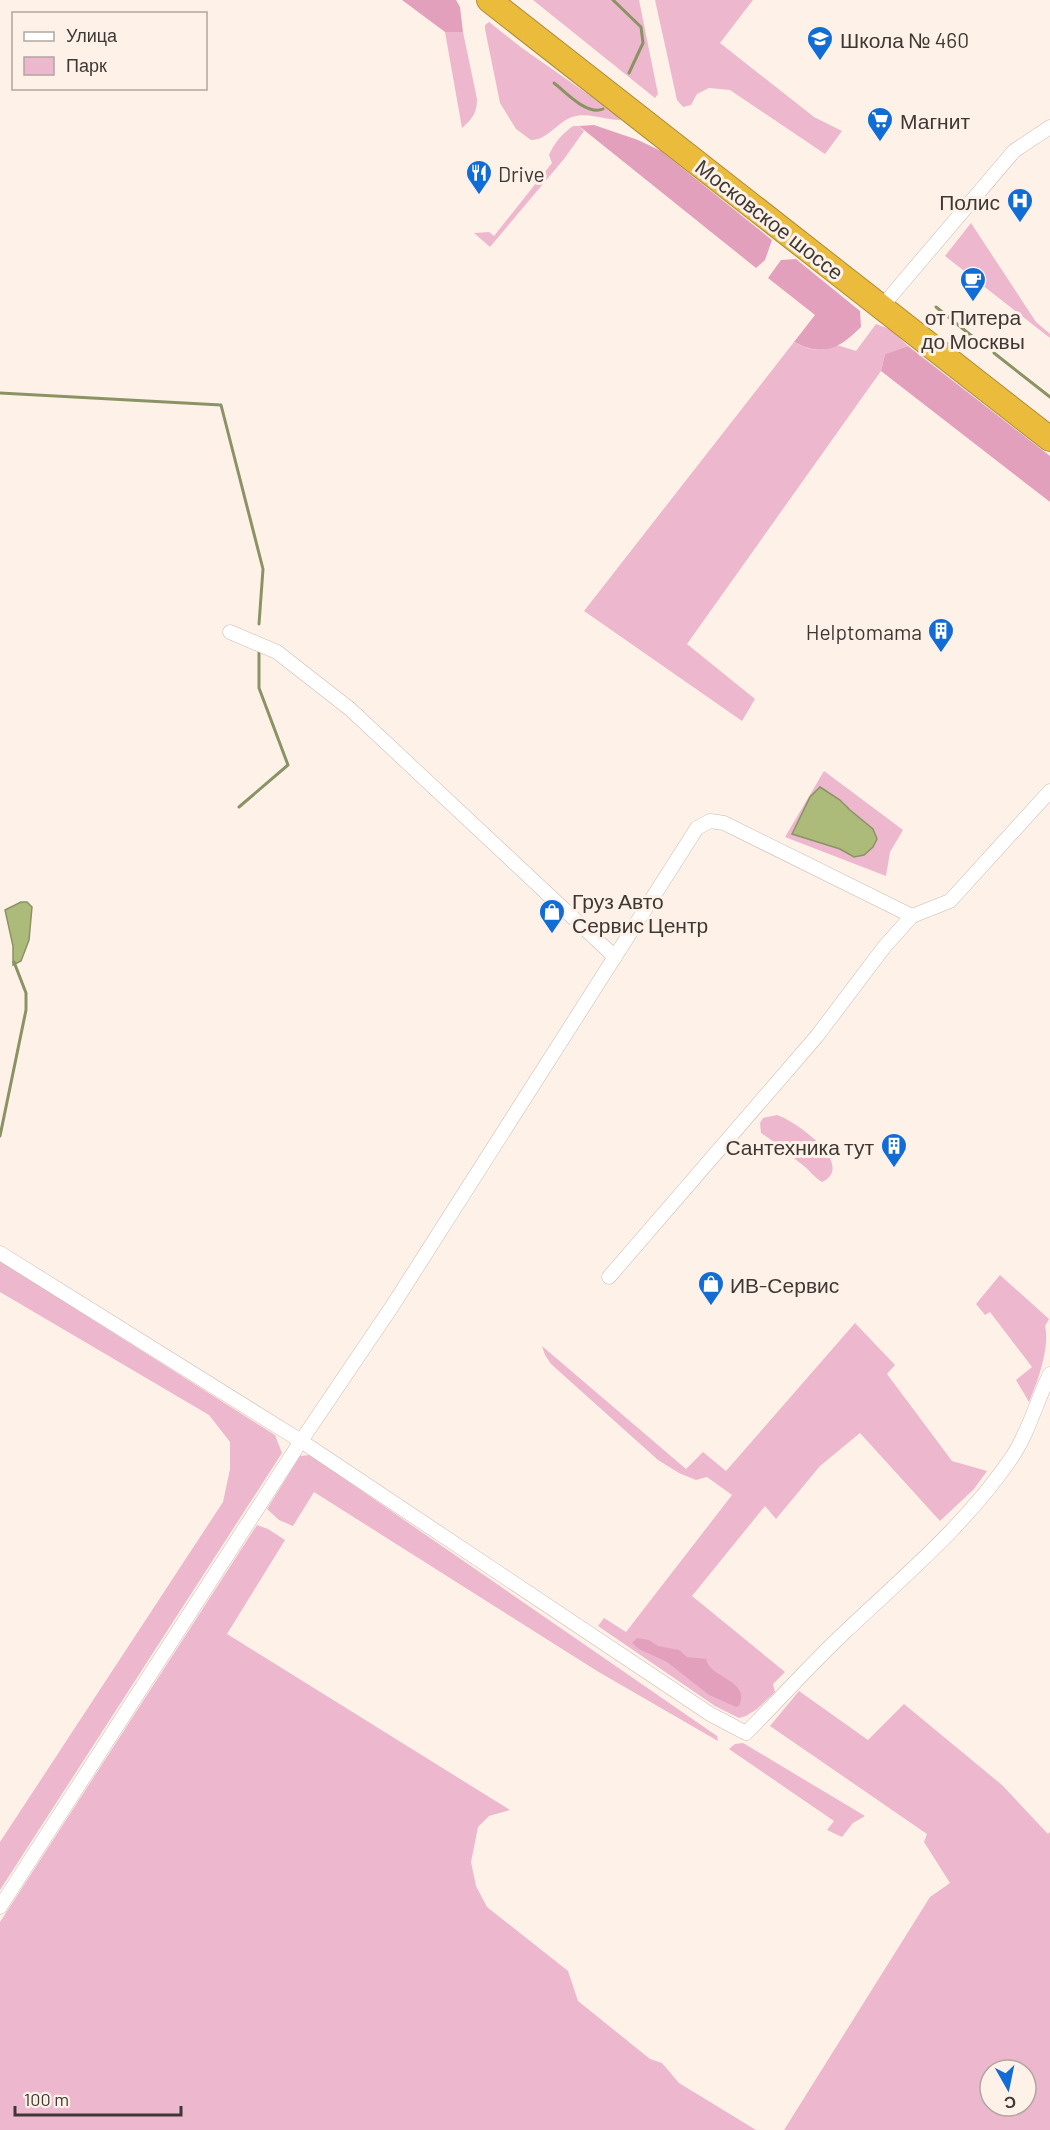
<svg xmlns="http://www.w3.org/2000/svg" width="1050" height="2130" font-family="Barlow,sans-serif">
  <rect width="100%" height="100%" fill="#fef1e8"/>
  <!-- green -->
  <g fill="#edb8ce" fill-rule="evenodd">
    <path d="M533,0H639L658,94L655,98Z"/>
    <path d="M655,0H753L720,43L814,117L842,131L825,154L730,90L709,88L697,94L691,105L683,107L677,100Z"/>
    <path d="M489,22L522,48L619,116L620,120C604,120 588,112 572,117C556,123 548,140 531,140L516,129L500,103L485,29V25Z"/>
    <path d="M445,32H463L477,99C477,113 472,119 462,128Z"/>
    <path d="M573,126H579L584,131L564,159L490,247L474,233L489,232L494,236L552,163L549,155C554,143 562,134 573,126Z"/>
    <path d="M971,223L1036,322L1050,334V338L945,256Z"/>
    <path d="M876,324L892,330L908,346L885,354L881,371L687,644L755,699L742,721L584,611L794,342C809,350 821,353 837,345L856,351Z"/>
    <path d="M824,771L903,830L890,852L886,876L785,837Z"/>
    <path d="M777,1115C796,1121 857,1165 822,1182C815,1178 810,1171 804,1166C790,1155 777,1143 761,1133L760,1123L763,1118Z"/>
    <path d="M0,1261L275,1435L282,1453L0,1890V1842L223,1502L230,1469V1442L209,1415L0,1292Z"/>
    <path d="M1000,1275L1049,1319L1045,1326C1050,1347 1038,1381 1029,1402L1016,1380L1032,1367L990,1312L985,1315L976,1304Z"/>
    <path d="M855,1323L895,1365L887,1374L952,1461L987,1471L974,1489L940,1521L860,1433L820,1466L776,1519L765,1506L692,1596L785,1672L773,1684L775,1692L757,1709L746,1716L739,1718L715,1706L598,1626L604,1618L626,1632L732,1495L707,1477L696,1480L679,1473L658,1460L551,1364L545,1355L542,1346L686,1469L703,1452L726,1471Z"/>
    <path d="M310,1455L717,1736L718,1741L597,1671L314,1492L293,1526L279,1520L267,1509L300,1456Z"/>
    <path d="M257,1525L268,1529L285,1540L227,1634L510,1810L489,1816L478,1827L471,1862L476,1886L487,1907L568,1971L578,2001L650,2059L662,2063L679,2083L756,2130H0V1922Z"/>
    <path d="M799,1691L868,1740L904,1704L1002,1785L1048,1834L1050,1832V2130H784L930,1897L950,1883L924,1842L927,1834L770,1726ZM990,2070H1026V2106H990Z"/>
    <path d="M743,1743L865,1816L853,1823L842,1837L827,1830L834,1821L729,1749L735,1744Z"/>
  </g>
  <!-- forest -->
  <g fill="#e3a0bd">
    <path d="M402,0H456L460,7L463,32H445Z"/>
    <path d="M594,125L638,140L661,151L772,240L765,260L756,268L579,126Z"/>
    <path d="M796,259L860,311L861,327C839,349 823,357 794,342L815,315L768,278L781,260Z"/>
    <path d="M908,346L1050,456V502L881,371L885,354Z"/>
    <path d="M637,1638L649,1640L658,1646L679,1650L687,1657L706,1659C707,1662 708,1665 710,1667C720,1678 750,1685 739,1706L736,1707L709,1695L667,1662L639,1649L632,1643Z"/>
  </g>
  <!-- water -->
  <g fill="#acba7a" stroke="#8b9365" stroke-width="1.5">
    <path d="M820,787L840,800L850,810L873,829L877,839L873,847L864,855L854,857L840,849L792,834L810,797Z"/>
    <path d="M21,902H27L32,907L29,940L21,961L13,965V946L5,910Z"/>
  </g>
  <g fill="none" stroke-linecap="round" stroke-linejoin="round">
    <!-- stream -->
    <g stroke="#8b9365" stroke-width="3">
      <path d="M613,0L641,27L643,43L629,73"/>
      <path d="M554,83C566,92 587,116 603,109"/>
      <path d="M936,307L973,337"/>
      <path d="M994,353L1050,397"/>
      <path d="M0,393L221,405L263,569L259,624"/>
      <path d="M239,807L288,765L259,688V651"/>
      <path d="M0,1136L26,1010V993L14,962"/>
    </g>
    <defs>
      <g id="street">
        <path d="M890,297L1014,151L1050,127"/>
        <path d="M230,632L277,652L350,709L615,957"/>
        <path d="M0,1253L301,1441L710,1714L746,1733C779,1700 811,1664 845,1632C903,1577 967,1524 1012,1457C1029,1432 1036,1402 1050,1374"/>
        <path d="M609,1277L817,1036L885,946L912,916L950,901L1050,791"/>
        <path d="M0,1907L301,1441L393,1305L697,828L710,821L724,823L912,916"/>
      </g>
      <path id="highway" d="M489,0L1050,439"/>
    </defs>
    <!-- street casing -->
    <use href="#street" stroke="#cbbbb1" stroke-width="15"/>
    <!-- highway casing -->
    <use href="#highway" stroke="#ae8d39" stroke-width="26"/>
    <!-- street -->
    <use href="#street" stroke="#fff" stroke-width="14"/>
    <!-- highway -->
    <use href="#highway" stroke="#ebbb3b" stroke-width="24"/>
  </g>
  <!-- icons -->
  <defs>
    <symbol id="school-pin" viewBox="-11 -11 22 30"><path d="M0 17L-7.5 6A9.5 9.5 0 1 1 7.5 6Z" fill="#126cd5" stroke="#fef1e8"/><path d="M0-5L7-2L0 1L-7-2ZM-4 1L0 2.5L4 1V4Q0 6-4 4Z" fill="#fff"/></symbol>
    <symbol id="supermarket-pin" viewBox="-11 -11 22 30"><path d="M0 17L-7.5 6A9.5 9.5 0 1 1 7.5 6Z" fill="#126cd5" stroke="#fef1e8"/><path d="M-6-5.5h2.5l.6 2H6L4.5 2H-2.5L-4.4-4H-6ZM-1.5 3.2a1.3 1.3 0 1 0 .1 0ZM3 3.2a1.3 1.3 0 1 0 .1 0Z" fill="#fff"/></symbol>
    <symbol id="restaurant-pin" viewBox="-11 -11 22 30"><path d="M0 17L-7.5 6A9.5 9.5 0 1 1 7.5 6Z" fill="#126cd5" stroke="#fef1e8"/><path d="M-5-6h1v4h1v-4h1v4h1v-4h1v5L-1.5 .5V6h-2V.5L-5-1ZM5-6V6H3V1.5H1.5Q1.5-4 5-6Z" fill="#fff"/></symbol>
    <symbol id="hospital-pin" viewBox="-11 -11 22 30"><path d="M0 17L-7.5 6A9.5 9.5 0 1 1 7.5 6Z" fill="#126cd5" stroke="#fef1e8"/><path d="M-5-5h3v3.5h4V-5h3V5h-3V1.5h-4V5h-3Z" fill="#fff"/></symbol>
    <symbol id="cafe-pin" viewBox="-11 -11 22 30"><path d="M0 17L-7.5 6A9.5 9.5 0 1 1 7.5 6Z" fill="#126cd5" stroke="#fef1e8"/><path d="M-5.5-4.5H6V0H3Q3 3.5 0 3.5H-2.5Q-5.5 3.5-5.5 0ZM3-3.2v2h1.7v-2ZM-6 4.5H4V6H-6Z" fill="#fff"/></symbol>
    <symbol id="building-pin" viewBox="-11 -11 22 30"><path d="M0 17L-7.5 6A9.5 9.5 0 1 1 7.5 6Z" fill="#126cd5" stroke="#fef1e8"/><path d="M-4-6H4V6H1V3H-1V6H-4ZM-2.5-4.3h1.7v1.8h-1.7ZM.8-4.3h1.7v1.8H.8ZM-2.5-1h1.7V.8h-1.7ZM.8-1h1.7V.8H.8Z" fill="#fff"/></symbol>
    <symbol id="shop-pin" viewBox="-11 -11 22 30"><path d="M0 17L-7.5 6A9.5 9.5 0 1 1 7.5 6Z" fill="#126cd5" stroke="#fef1e8"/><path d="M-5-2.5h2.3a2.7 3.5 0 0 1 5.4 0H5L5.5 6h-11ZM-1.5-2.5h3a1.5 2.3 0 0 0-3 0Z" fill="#fff"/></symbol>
  </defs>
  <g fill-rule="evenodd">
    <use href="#school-pin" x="805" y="24" width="30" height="40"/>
    <use href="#supermarket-pin" x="865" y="105" width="30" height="40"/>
    <use href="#restaurant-pin" x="464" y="158" width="30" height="40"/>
    <use href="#hospital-pin" x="1005" y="186" width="30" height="40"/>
    <use href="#cafe-pin" x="958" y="265" width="30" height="40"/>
    <use href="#building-pin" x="926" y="616" width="30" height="40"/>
    <use href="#shop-pin" x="537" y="897" width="30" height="40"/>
    <use href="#building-pin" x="879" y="1131" width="30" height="40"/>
    <use href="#shop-pin" x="696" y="1269" width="30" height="40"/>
  </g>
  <g text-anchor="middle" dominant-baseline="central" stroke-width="6" stroke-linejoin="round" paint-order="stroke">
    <!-- poi labels -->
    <g font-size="21" fill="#3e3834" stroke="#fef1e8" text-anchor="start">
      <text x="840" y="39">Школа № 460</text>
      <text x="900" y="120">Магнит</text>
      <text x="498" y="173">Drive</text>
      <text x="1000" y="201" text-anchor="end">Полис</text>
      <text x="973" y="316" text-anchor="middle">от Питера<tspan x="973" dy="24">до Москвы</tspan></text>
      <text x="922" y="631" text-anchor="end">Helptomama</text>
      <text x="572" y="900">Груз Авто<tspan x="572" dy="24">Сервис Центр</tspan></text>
      <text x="874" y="1146" text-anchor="end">Сантехника тут</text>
      <text x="730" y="1284">ИВ-Сервис</text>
    </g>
    <!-- street labels -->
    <g font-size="21" fill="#3e3834" stroke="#fef1e8">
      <text transform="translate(770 219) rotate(38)">Московское шоссе</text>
    </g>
  </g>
  <!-- legend -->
  <rect x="12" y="12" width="195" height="78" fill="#fef1e8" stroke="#b1a7a0" stroke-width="1.5"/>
  <rect x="24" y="32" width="30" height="9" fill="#ffffff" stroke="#b1a7a0" stroke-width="1.5"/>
  <text x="66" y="42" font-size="18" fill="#3e3834">Улица</text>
  <rect x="24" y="57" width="30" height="18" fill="#edb8ce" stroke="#b1a7a0" stroke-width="1.5"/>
  <text x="66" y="72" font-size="18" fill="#3e3834">Парк</text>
  <!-- north arrow -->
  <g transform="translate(1008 2088) rotate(171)"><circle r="28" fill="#fef1e8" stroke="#b1a7a0" stroke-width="1.5"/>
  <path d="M0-4.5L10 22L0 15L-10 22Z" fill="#126cd5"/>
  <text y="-9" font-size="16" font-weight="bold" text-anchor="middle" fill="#3e3834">С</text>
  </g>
  <!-- scale -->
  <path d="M15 2106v9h166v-9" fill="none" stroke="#3e3834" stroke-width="3"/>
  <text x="24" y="2106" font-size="18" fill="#3e3834" stroke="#fef1e8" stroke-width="4.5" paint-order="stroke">100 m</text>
</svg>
